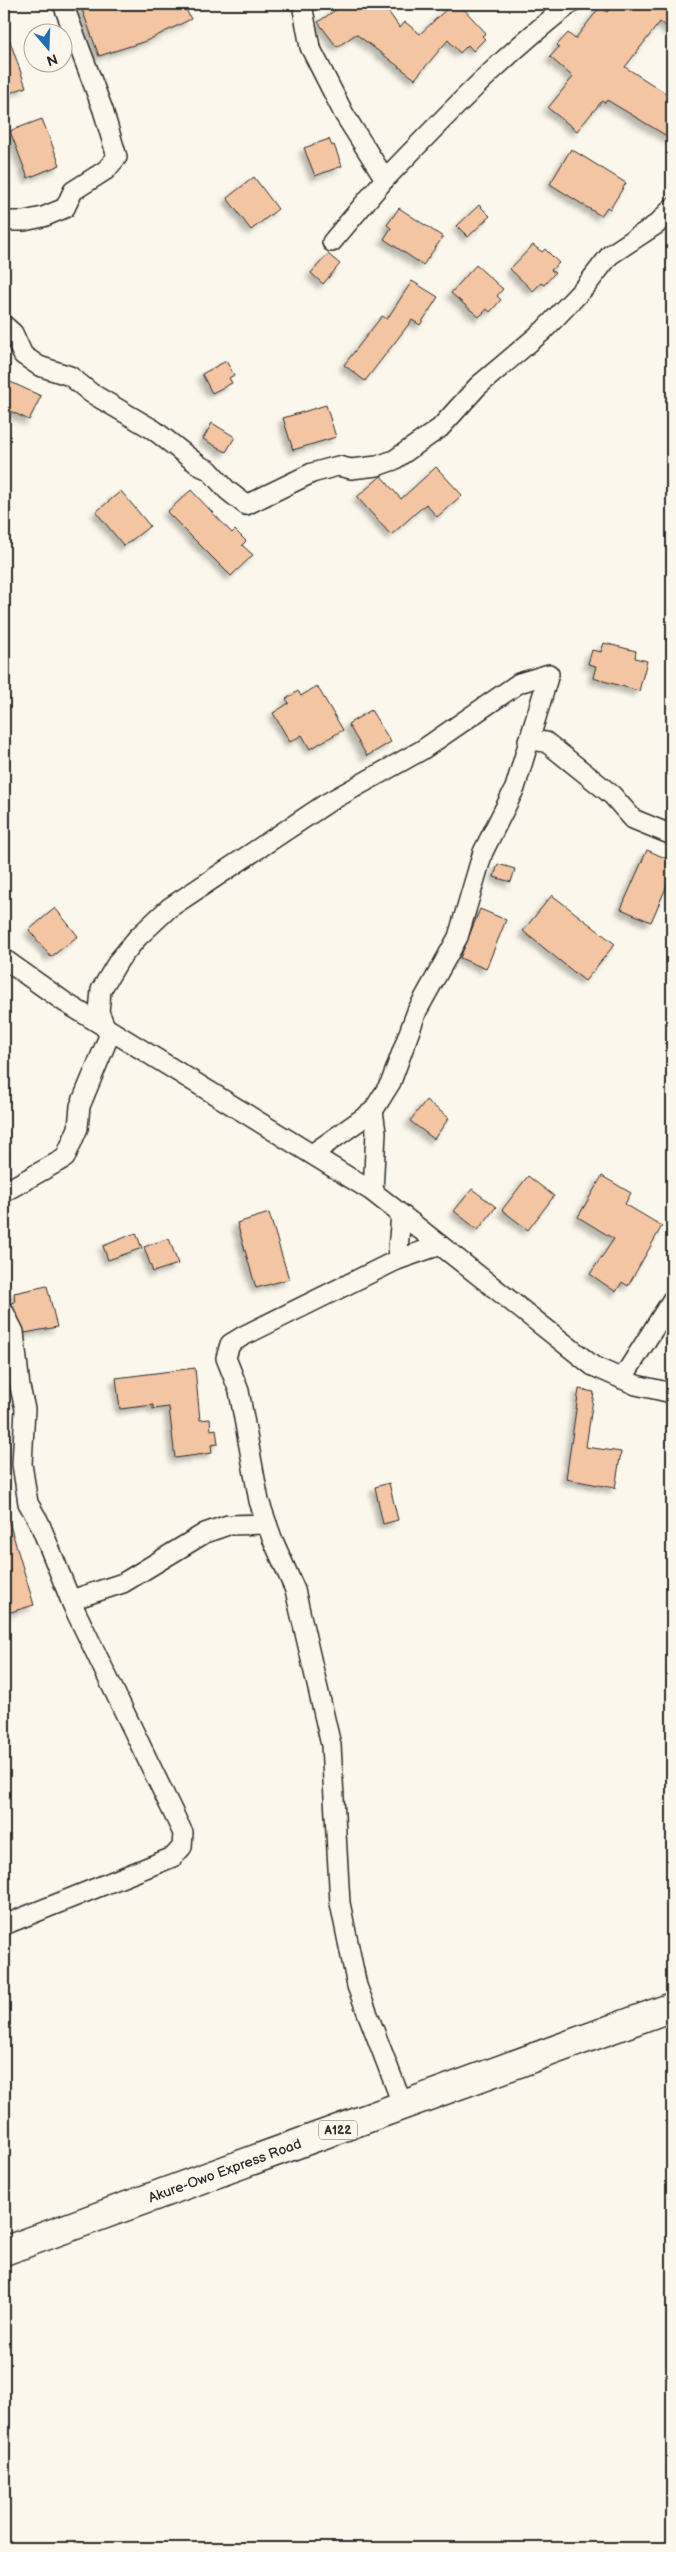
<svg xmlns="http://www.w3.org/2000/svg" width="676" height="2552" font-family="'Balsamiq Sans',sans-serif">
  <defs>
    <filter id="shadow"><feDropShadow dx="-4.5" dy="4.5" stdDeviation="2.5" flood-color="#0004"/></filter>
  </defs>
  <rect width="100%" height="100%" fill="#fbf7ec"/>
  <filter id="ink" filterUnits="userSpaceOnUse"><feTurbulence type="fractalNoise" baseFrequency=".02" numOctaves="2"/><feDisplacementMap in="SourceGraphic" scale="10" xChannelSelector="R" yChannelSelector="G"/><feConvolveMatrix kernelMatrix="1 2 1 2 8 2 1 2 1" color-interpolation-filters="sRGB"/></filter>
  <g filter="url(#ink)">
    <!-- building -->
    <g fill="#f3c5a3" stroke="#2b2b2b" filter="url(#shadow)">
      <path d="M80,4H183L191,19L146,41L99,56Z"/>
      <path d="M344,4H383L400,28L405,22L420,34L452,4H459L486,33L482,36L485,39L473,51L468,45L460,53L448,40L415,79L356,34L337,47L318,22Z"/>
      <path d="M614,4H672V31L660,22L625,67L672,97V139L607,100L605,103L602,101L577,131L548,108L573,77L550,57L559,47L557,45L568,33L575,39L600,7L607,12Z"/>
      <path d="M4,30H6L26,87L4,95Z"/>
      <path d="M42,119L60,165L28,178L10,131Z"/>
      <path d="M329,139L332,146L334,145L342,166L315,176L304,148Z"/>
      <path d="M571,149L626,183L610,209L607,207L601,216L550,184Z"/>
      <path d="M254,177L278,209L251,230L227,198Z"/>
      <path d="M479,205L490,216L468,237L457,226Z"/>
      <path d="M399,208L443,237L423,265L384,239L391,228L387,225Z"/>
      <path d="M533,245L542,252L545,249L559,263L551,270L555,273L544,285L541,283L533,291L510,269Z"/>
      <path d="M328,254L340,264L323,284L311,273Z"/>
      <path d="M476,265L503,289L497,296L501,300L490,312L487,309L479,317L451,293Z"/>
      <path d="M412,281L438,297L420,325L412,320L365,381L344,365L382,316L387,319Z"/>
      <path d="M226,361L234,375L229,378L232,383L212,393L202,374Z"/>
      <path d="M4,379L41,396L29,420L4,408Z"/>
      <path d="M326,405L336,437L293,450L283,418Z"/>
      <path d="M212,423L235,437L226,452L203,439Z"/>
      <path d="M436,467L462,495L437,517L426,504L391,535L357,497L381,476L401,499Z"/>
      <path d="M191,490L232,533L235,530L246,541L242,545L253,555L231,576L167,512Z"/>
      <path d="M121,491L150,526L124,546L96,512Z"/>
      <path d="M604,643L636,651L635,658L647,661L639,691L593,678L596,666L588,664L592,650L601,652Z"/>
      <path d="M317,686L343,730L310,749L302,735L290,742L273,713L289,703L286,699L298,691L301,696Z"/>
      <path d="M371,710L391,742L367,756L348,724Z"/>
      <path d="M647,850L672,861V874L651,922L621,909Z"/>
      <path d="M498,864L515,869L511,882L494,877Z"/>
      <path d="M552,895L615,944L585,981L523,931Z"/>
      <path d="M55,908L78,936L51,957L29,930Z"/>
      <path d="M480,909L506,920L486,969L460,958Z"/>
      <path d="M426,1100L449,1118L434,1139L410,1121Z"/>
      <path d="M528,1176L554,1196L528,1230L502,1210Z"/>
      <path d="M602,1176L631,1193L625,1204L662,1226L628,1286L622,1282L616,1292L590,1274L614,1239L578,1217Z"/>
      <path d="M472,1189L496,1207L478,1230L454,1211Z"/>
      <path d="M269,1213L289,1279L256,1288L237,1223Z"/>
      <path d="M136,1233L142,1248L108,1260L103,1246Z"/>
      <path d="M169,1238L178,1264L153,1272L144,1247Z"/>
      <path d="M47,1286L57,1327L25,1333L11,1303L15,1302L14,1293Z"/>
      <path d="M195,1368L200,1420L210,1419L211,1430L216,1429L218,1444L211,1445L212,1453L175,1458L169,1407L153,1409V1405L120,1409L116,1378Z"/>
      <path d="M579,1389L594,1392L586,1447L621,1452L615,1488L566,1479Z"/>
      <path d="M389,1483L398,1520L383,1524L375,1487Z"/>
      <path d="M7,1515L34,1605L4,1614V1516Z"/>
    </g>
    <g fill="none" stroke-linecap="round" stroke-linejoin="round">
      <defs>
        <g id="minor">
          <path d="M302,4L310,47L344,114L385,179L332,242"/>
          <path d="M385,179C444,118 502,56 570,4"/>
          <path d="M4,221H24L43,217L65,208L73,191L106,170L117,157L103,110L63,4"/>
          <path d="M4,325L13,333L23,355L39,366L70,376L91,393L154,430L200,466L209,470L227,490L246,505L312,473L338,466L351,469L377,466L394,460L440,428L478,386L543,331L586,286L610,255L657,224L672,208"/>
          <path d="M528,740L546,742L612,795L633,819L672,835"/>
          <path d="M4,959L66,1003L373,1192L593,1366L636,1385L672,1393"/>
          <path d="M4,1192L65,1158L78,1128L80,1106L109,1036L99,1012L101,990L119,960L138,937L169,908L327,803L422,750L519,683L549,674L515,788L483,852L458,937L417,1011L391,1082L373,1111L312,1154"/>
          <path d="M373,1192L376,1132L373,1111"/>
          <path d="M401,1215L397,1260L243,1336L230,1344L226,1358L239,1391L259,1501L272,1538L295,1590L331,1745L340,1903L357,1986L403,2106"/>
          <path d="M397,1260L440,1245"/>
          <path d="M4,1312L14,1332L20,1387L25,1409L22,1464L28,1503L39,1522L73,1606L183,1833L182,1847L173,1857L4,1925"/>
          <path d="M622,1379L672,1300"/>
          <path d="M71,1600L123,1583L205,1533L228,1525L267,1524"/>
        </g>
        <g id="trunk">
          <path id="s1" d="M4,2251L672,2007"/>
        </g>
      </defs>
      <!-- minor casing -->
      <use href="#minor" stroke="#2b2b2b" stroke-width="22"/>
      <!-- trunk casing -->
      <use href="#trunk" stroke="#2b2b2b" stroke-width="31"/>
      <!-- minor -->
      <use href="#minor" stroke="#fbf7ec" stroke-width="19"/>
      <!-- trunk -->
      <use href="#trunk" stroke="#fbf7ec" stroke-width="28"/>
    </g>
  </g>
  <g text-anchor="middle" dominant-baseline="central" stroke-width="4" stroke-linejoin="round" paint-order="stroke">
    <!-- shield labels -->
    <rect fill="#fbf7ec" stroke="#696865" stroke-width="1" x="319" y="2120.5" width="38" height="19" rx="4"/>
    <g font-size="12" font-weight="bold" fill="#2b2b2b">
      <text x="338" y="2130">A122</text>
    </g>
    <!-- street labels -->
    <g font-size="14" fill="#2b2b2b" stroke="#fbf7ec">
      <text stroke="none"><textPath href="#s1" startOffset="235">Akure-Owo Express Road</textPath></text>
    </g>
  </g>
  <!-- margin -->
  <rect width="676" height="2552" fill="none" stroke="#fbf7ec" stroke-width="20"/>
  <rect x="10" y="10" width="656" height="2532" fill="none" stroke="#2b2b2b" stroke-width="2" filter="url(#ink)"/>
  <!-- north arrow -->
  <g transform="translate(48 48) rotate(161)"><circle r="24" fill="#fbf7ec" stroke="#a8a59f"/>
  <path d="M0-4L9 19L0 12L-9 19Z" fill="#1f6fb2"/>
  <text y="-8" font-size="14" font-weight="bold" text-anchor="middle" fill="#2b2b2b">N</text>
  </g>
</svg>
